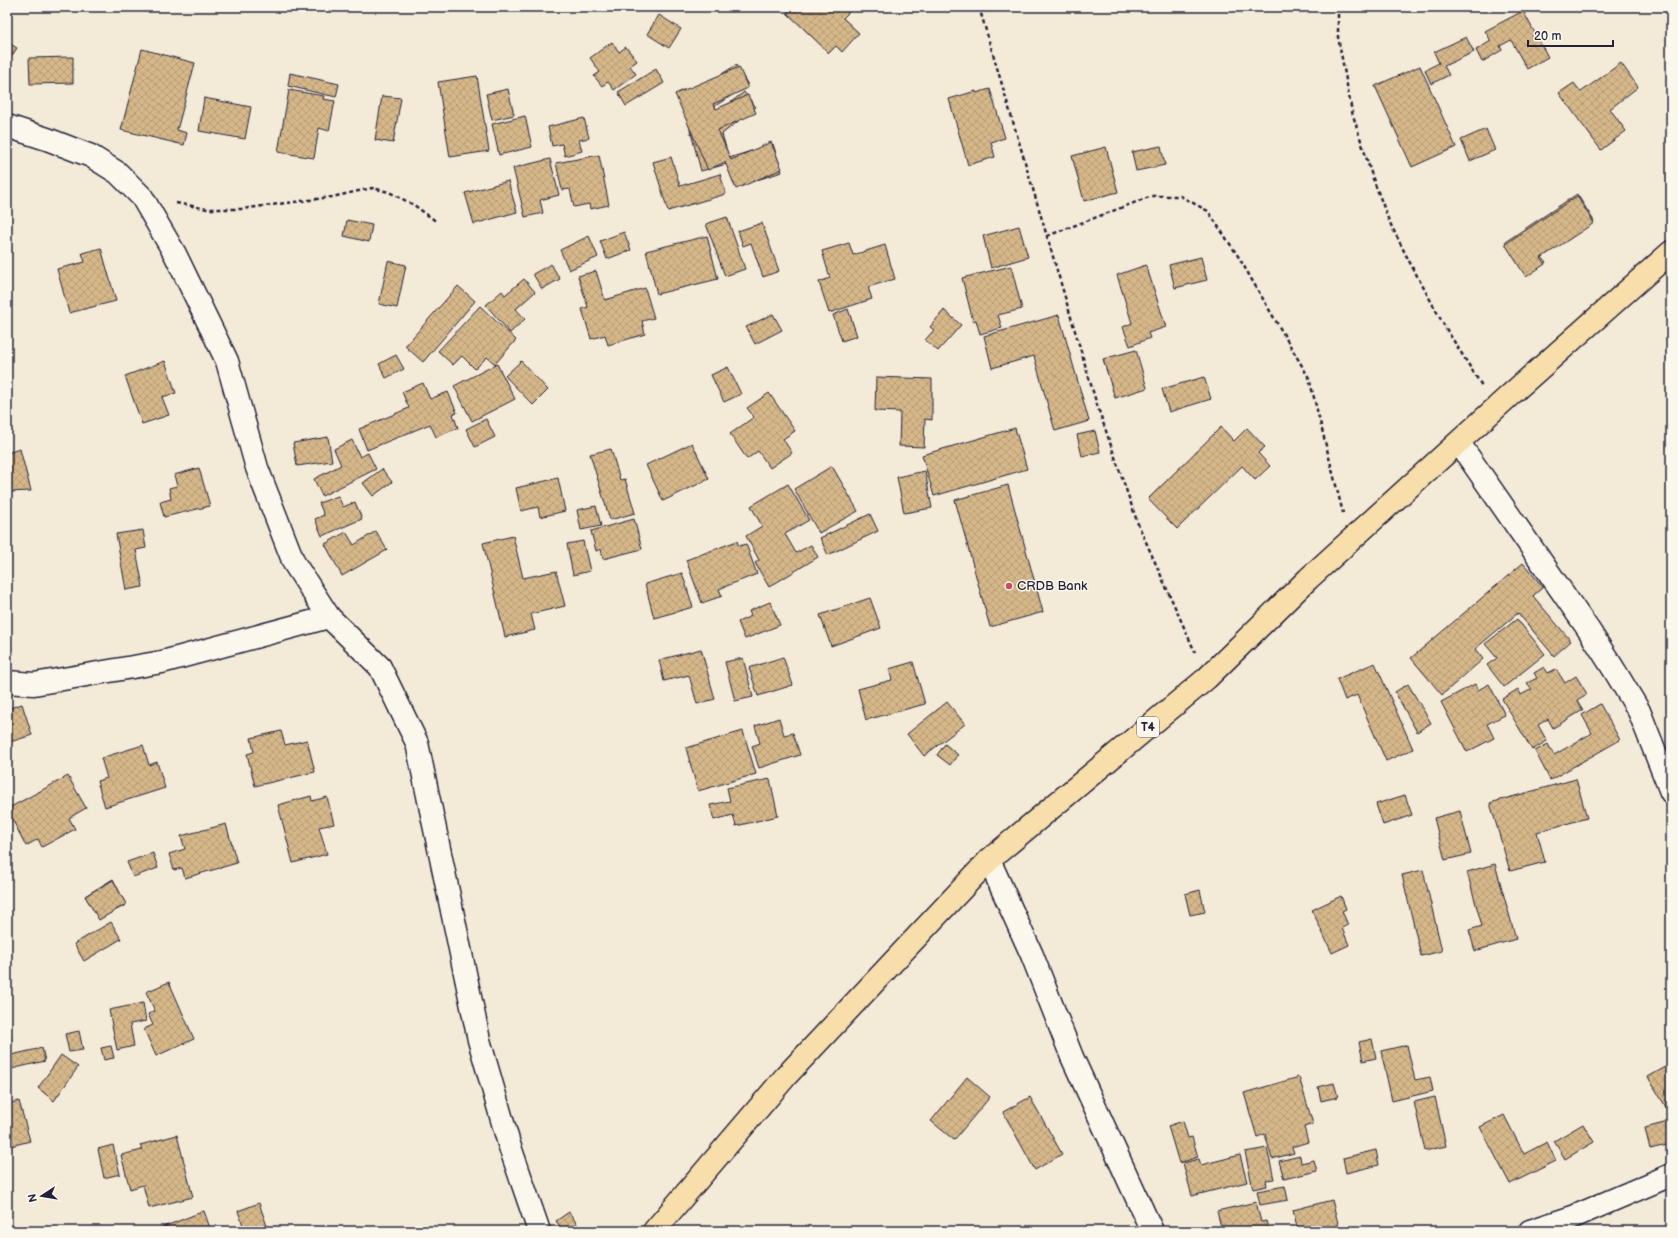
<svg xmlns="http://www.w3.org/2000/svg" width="1678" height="1238" font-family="'Balsamiq Sans',sans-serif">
  <defs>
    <pattern id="building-cross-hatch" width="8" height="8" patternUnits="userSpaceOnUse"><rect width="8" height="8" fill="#d5b789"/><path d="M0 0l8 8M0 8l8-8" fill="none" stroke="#b79d77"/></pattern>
  </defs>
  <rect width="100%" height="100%" fill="#f3ead8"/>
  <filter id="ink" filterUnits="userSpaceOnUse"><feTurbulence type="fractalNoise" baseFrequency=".025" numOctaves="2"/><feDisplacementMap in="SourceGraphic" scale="8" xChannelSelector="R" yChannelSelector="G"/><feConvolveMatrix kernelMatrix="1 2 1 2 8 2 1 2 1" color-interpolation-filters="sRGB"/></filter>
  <g filter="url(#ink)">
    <!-- building -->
    <g fill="url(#building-cross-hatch)" stroke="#22223b">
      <path d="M792,7H854L843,18L859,33L842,52L836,46L829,53L787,13Z"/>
      <path d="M1523,11L1548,57L1527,69L1511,40L1500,46L1502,50L1482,62L1476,50L1491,41L1485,31Z"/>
      <path d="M659,15L681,29L669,48L647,34Z"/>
      <path d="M1466,37L1474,52L1444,66L1449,75L1431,84L1425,70L1439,63L1434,52Z"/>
      <path d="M7,42L17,48L7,63Z"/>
      <path d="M612,42L619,52L626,47L637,61L630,66L636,74L614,90L608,82L602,86L594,76L600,72L590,58Z"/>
      <path d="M142,49L195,63L177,130L187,133L184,145L121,130Z"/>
      <path d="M73,57V83L30,84L29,58Z"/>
      <path d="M1621,63L1638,87L1610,109L1626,131L1601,150L1559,93L1574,83L1581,92Z"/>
      <path d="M736,65L748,85L715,106L717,113L744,92L756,107L722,134L729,158L773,144L782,172L735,187L727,164L701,171L680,91L706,84Z"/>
      <path d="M1420,66L1456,147L1412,167L1375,86Z"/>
      <path d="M739,67L748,88L713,104L716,109L748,95L756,113L718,130L731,160L771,142L782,169L736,189L725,162L708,170L675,94Z"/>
      <path d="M656,69L664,83L626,106L618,92Z"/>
      <path d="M290,73L339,84L336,97L288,86Z"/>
      <path d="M477,76L489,151L450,157L438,82Z"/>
      <path d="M508,89L514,115L492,120L486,94Z"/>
      <path d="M990,89L1005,138L991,142L995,157L968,165L949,99L976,91V93Z"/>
      <path d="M289,90L324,96L323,99L335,101L329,131L319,128L314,158L278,152Z"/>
      <path d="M382,96L401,98L393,143L375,140Z"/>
      <path d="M204,98L251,107L245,139L199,131Z"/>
      <path d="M525,116L532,147L499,155L492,124Z"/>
      <path d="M584,118L589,138L579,140L582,151L565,156L562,144L552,146L548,127Z"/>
      <path d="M1486,129L1495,150L1470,161L1461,140Z"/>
      <path d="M1161,146L1165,165L1136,171L1132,152Z"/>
      <path d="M1106,147L1118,192L1084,201L1072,156Z"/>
      <path d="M599,155L609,205L590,209L589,204L574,207L570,189L562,190L556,163Z"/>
      <path d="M671,157L680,186L720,174L726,194L668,211L653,162Z"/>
      <path d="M550,159L559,195L540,200L543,213L525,217L513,168Z"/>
      <path d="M508,181L517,212L474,224L465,193Z"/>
      <path d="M1577,194L1594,221L1541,256L1546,262L1526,275L1505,242Z"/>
      <path d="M1577,196L1594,223L1541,258L1545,264L1526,277L1505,244Z"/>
      <path d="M727,217L745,269L725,276L706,224Z"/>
      <path d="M347,220L372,225L369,242L344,236Z"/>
      <path d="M762,223L779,271L763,277L751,243L743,246L738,231Z"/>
      <path d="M1019,226L1028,257L991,268L983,236Z"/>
      <path d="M624,232L631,250L607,259L600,241Z"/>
      <path d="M589,236L598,257L569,270L560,250Z"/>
      <path d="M707,236L718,279L657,294L646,251Z"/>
      <path d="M849,243L853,255L885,245L895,279L868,287L872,299L829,313L819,282L830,278L822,251Z"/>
      <path d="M101,248L116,301L69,313L57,269L85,262L82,253Z"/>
      <path d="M1201,257L1207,280L1175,288L1169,265Z"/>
      <path d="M388,261L406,265L397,308L379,304Z"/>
      <path d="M551,264L560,279L542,289L533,274Z"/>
      <path d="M1146,265L1166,327L1148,333L1150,338L1130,346L1123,327L1132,323L1117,275Z"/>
      <path d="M1011,266L1022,309L998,315L1002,328L980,334L976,320L973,321L962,278Z"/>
      <path d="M596,271L605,300L645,288L654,318L642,321L645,334L608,345L605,335L591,339L582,309L588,307L578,276Z"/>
      <path d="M524,279L535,292L516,309L525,319L510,333L486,305L502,291L505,295Z"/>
      <path d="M458,286L475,301L423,362L405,346Z"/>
      <path d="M480,306L516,340L495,364L487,357L475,369L462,356L453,365L438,351Z"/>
      <path d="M848,309L857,336L842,341L833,315Z"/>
      <path d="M944,310L961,325L938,351L925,340L934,330L930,327Z"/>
      <path d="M773,314L782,330L755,344L746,327Z"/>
      <path d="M1059,315L1089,421L1055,431L1034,356L992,368L984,336Z"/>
      <path d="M1136,350L1147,388L1115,398L1103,359Z"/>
      <path d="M396,355L404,369L386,378L379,364Z"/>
      <path d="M165,361L176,393L162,397L169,415L142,424L125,376Z"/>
      <path d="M521,361L548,390L533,405L505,376Z"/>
      <path d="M497,364L515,399L472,421L454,386Z"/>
      <path d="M728,367L741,394L724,402L711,375Z"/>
      <path d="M876,377L932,379V420L925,419L924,447L899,446L900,412L875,411Z"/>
      <path d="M1204,377L1211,399L1169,412L1162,389Z"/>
      <path d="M423,383L430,399L448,392L457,413L453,414L458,428L436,437L430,424L367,450L359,429L409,408L402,392Z"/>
      <path d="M769,393L795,431L783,439L792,453L770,468L758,451L747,459L730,434L754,417L747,408Z"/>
      <path d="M486,419L495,437L475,447L466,429Z"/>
      <path d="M1221,427L1234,441L1247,428L1265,447L1258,453L1270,466L1255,480L1242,466L1177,529L1148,499Z"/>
      <path d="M1015,428L1027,469L934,496L922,455Z"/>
      <path d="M1095,431L1100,452L1082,456L1077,435Z"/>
      <path d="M328,437L332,461L297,466L293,443Z"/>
      <path d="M352,440L360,457L368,453L376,469L322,496L314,479L341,465L334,449Z"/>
      <path d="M692,443L709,479L663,501L646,465Z"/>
      <path d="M20,449L31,491L7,492V453Z"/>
      <path d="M611,449L620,480L625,479L635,513L610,520L590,454Z"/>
      <path d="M832,466L858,511L819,533L794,489Z"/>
      <path d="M199,468L210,506L164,517L160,502L171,499L169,488L177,486L174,475Z"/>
      <path d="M382,469L392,482L373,496L363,483Z"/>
      <path d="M925,471L932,508L904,513L897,477Z"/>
      <path d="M558,478L565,511L540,517L538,507L521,511L516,488Z"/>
      <path d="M788,484L809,520L785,534L796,553L811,545L818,557L769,587L755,563L759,560L746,536L762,526L751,506Z"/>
      <path d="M1008,485L1043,612L990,627L955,500Z"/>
      <path d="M338,496L343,507L355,502L362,519L322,536L315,519L324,515L319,503Z"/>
      <path d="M596,506L601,526L581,530L577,510Z"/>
      <path d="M870,514L878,531L828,555L820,538Z"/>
      <path d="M634,519L642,549L603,559L601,549L596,551L591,531Z"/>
      <path d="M143,530L146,548L136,550L143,587L126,590L116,534Z"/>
      <path d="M376,531L387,550L342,576L325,544L346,532L354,545Z"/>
      <path d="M513,536L523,578L556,571L565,606L531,614L535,630L505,637L483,543Z"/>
      <path d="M583,541L590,571L573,575L567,544Z"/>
      <path d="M737,541L739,546L746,544L757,574L719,589L722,596L702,603L686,560Z"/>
      <path d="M1523,563L1543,587L1533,596L1571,641L1554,656L1518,613L1475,649L1483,659L1442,695L1411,658Z"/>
      <path d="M682,573L693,607L654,618L645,584Z"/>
      <path d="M870,598L881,628L831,646L820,615Z"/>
      <path d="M770,602L780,625L745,639L738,622L751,616L749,611Z"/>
      <path d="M1517,619L1545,654L1504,687L1487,665L1497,658L1485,644Z"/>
      <path d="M701,649L715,699L697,704L689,675L664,681L659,660Z"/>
      <path d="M783,657L793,685L758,696L749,668Z"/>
      <path d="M743,658L753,697L735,701L725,662Z"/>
      <path d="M913,662L925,704L866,720L858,689L892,680L889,669Z"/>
      <path d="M1375,663L1413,749L1386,761L1357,695L1345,700L1337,679Z"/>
      <path d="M1544,667L1548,673L1556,669L1565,683L1576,676L1587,694L1577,700L1583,710L1553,728L1548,719L1538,725L1547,741L1532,750L1502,699L1518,689L1521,695L1532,689L1527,683L1537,678L1534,673Z"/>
      <path d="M1408,684L1431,723L1417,732L1395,692Z"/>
      <path d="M1475,684L1478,690L1489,684L1505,715L1487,724L1494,738L1467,752L1441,702Z"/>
      <path d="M947,702L965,724L924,756L907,734Z"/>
      <path d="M22,704L32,735L7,743V709Z"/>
      <path d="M1600,704L1620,740L1550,780L1535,751L1548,744L1554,755L1592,733L1582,715Z"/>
      <path d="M779,718L784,735L793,733L800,755L759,768L752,746L760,743L755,726Z"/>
      <path d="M281,731L285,745L307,740L315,772L255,786L247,754L254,752L251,738Z"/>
      <path d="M743,731L756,774L698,791L686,748Z"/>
      <path d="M945,744L958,755L950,765L937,755Z"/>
      <path d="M143,745L149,765L157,762L165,788L105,807L97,781L107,778L101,758Z"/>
      <path d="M68,776L86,808L69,818L75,829L42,847L38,839L26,846L7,809Z"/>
      <path d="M770,779L778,816L736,826L733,815L714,820L710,805L730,801L727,788Z"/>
      <path d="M1576,779L1587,818L1537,832L1545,862L1510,871L1490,803Z"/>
      <path d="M1405,795L1412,815L1383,825L1376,804Z"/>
      <path d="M311,796L312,801L327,797L334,824L319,827L327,854L293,863L278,805Z"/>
      <path d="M1460,811L1471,854L1445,860L1434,818Z"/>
      <path d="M226,824L237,863L185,878L182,868L174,870L169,854L185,849L181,836Z"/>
      <path d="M153,853L158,868L133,877L127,862Z"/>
      <path d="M1495,864L1516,939L1475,951L1469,930L1482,926L1467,872Z"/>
      <path d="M1423,870L1442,951L1421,956L1402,875Z"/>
      <path d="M113,879L126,905L99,919L85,896Z"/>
      <path d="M113,880L126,904L99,920L85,896Z"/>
      <path d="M1200,890L1205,912L1190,915L1185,894Z"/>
      <path d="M1341,896L1346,909L1342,911L1348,925L1342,928L1349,945L1332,953L1312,910Z"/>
      <path d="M111,922L121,939L84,961L74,944Z"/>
      <path d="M169,982L194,1039L156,1056L144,1029L153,1025L148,1014L155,1011L146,992Z"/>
      <path d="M143,1003L146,1021L130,1024L134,1046L117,1050L109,1010Z"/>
      <path d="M7,1018L12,1043L7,1044Z"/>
      <path d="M79,1031L83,1050L69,1052L65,1034Z"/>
      <path d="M1372,1039L1376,1058L1363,1061L1359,1042Z"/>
      <path d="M1407,1045L1415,1080L1430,1077L1433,1091L1392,1101L1381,1051Z"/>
      <path d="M111,1046L114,1058L104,1060L101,1048Z"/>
      <path d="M42,1048L45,1061L7,1070V1056Z"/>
      <path d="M61,1055L78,1067L54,1101L38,1088Z"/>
      <path d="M1671,1064V1111L1669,1112L1648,1077Z"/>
      <path d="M967,1077L990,1097L954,1140L931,1121Z"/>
      <path d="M1299,1077L1313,1124L1304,1127L1308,1142L1292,1147L1294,1153L1272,1159L1265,1134L1257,1137L1244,1093Z"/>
      <path d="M1334,1083L1338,1097L1321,1101L1318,1087Z"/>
      <path d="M1030,1097L1062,1154L1035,1170L1003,1112Z"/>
      <path d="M1435,1097L1446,1146L1425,1151L1414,1102Z"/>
      <path d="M19,1101L30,1141L7,1147V1104Z"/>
      <path d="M1504,1115L1524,1154L1547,1142L1556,1161L1510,1184L1480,1127Z"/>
      <path d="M1183,1121L1188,1138L1192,1137L1198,1157L1179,1163L1168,1126Z"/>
      <path d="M1668,1122L1671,1135V1144L1650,1149L1645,1128Z"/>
      <path d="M1583,1124L1594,1142L1565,1159L1554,1141Z"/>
      <path d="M177,1135L193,1197L149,1208L143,1185L130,1189L121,1155L142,1150L140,1145Z"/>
      <path d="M113,1145L120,1174L104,1178L98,1149Z"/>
      <path d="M1267,1148L1274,1179L1266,1180L1267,1186L1253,1189L1245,1152Z"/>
      <path d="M1376,1150L1379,1165L1346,1173L1343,1158Z"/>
      <path d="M1240,1155L1247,1182L1192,1196L1183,1163L1199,1159L1201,1165Z"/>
      <path d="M1300,1156L1301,1163L1314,1160L1317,1171L1284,1179L1279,1161Z"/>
      <path d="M1285,1186L1288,1200L1260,1205L1257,1191Z"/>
      <path d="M1332,1200L1340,1231H1298L1293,1210Z"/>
      <path d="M1256,1202L1261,1222L1266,1221L1269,1231H1213L1212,1229L1221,1227L1217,1211Z"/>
      <path d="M259,1203L267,1226L254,1231H245L238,1211Z"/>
      <path d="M204,1211L211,1231H153Z"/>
      <path d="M569,1212L579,1227L573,1231H563L556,1221Z"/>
      <path d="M427,1225L432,1231H421Z"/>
    </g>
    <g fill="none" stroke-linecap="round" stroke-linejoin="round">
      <defs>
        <g id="minor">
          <path d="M7,126L47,139L91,156L118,173L142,197L175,254L227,361L257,468L294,563L329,617"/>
          <path d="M1459,443L1588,629L1613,668L1639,711L1671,792"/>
          <path d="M7,682L34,684L162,662L329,617L380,667L417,743L479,1040L509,1144L539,1231"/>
          <path d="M989,860L1032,955L1072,1057L1152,1231"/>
          <path d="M1530,1231L1573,1217L1671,1175"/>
        </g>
        <path id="highway" d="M654,1231L786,1076L989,860L1207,678L1308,579L1509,396L1671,252"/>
      </defs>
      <!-- minor casing -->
      <use href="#minor" stroke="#22223b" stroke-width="25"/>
      <!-- highway casing -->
      <use href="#highway" stroke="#22223b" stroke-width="25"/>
      <!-- path -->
      <g stroke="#22223b" stroke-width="2.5" stroke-dasharray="4 3" stroke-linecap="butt">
        <path d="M979,7L1097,405L1138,524L1195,652"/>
        <path d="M1338,7V37L1352,112L1372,176L1389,221L1409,261L1445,327L1482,386"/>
        <path d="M176,203L208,209H241L332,197L372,188L389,192L414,205L437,222"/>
        <path d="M1047,236L1152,196H1180L1208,211L1238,256L1309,378L1343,513"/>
      </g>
      <!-- minor -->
      <use href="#minor" stroke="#fbf7ec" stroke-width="22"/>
      <!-- highway -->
      <use href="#highway" stroke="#f8deab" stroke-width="22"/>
    </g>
  </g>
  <!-- markers -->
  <circle fill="#d1495b" stroke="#fbf7ec" stroke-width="1.5" cx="1009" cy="586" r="4"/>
  <g text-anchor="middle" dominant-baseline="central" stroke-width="3" stroke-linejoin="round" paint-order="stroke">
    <!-- shield labels -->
    <rect fill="#fbf7ec" stroke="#636270" stroke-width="1" x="1137" y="717" width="22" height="20" rx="3"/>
    <g font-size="12" font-weight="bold" fill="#22223b">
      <text x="1148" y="727">T4</text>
    </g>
    <!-- poi labels -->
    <g font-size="13" fill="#22223b" stroke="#fbf7ec" text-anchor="start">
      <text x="1017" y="586">CRDB Bank</text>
    </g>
  </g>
  <!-- margin -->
  <rect width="1678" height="1238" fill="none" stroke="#fbf7ec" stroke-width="24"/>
  <rect x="12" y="12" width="1654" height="1214" fill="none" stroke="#22223b" stroke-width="1.5" filter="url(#ink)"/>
  <!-- north arrow -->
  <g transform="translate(42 1196) rotate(258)" stroke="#fbf7ec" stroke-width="3" paint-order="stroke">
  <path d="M0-3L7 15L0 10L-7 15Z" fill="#22223b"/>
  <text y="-6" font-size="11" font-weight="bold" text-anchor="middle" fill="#22223b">N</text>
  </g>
  <!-- scale -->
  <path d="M1528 40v6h85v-6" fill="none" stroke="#22223b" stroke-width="2"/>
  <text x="1534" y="40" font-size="12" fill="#22223b" stroke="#fbf7ec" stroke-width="3" paint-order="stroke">20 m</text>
</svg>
